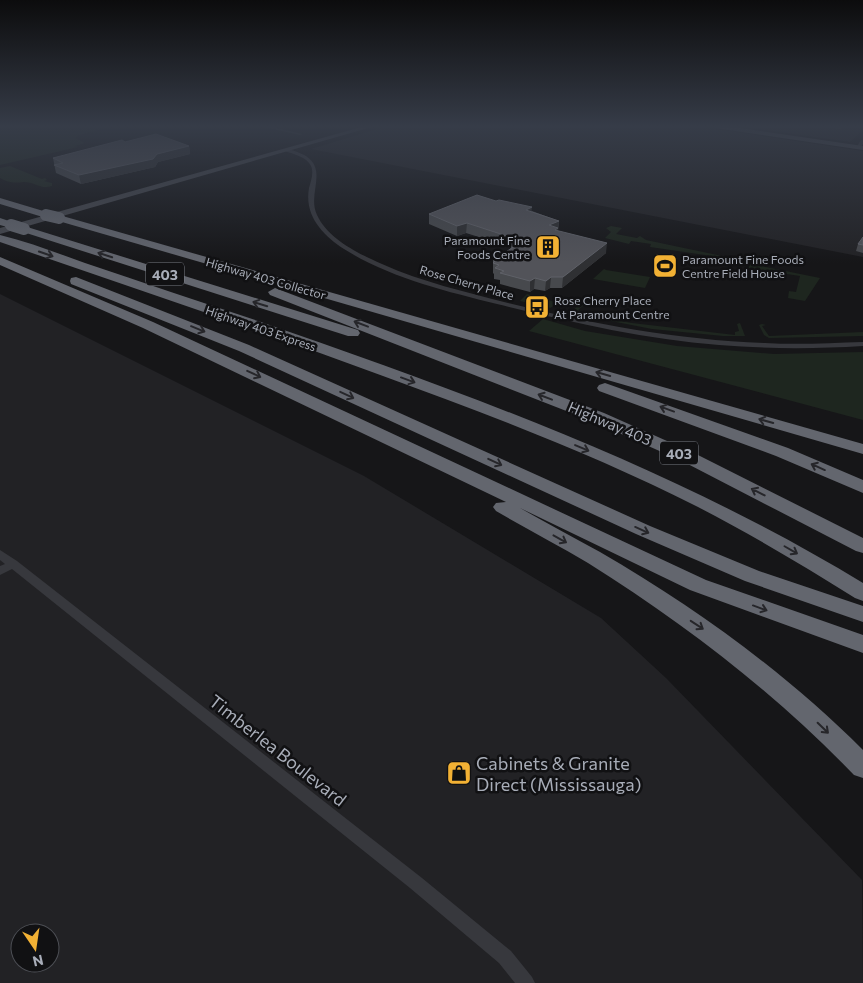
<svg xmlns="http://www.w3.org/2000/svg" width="863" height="983" font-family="Commissioner,sans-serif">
  <rect width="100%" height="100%" fill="#161618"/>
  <!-- built -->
  <g fill="#222225" fill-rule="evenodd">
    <path d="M387,126H696L863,151V257L311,149Z"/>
    <path d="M737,126H863V130L850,142Z"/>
    <path d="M0,294L364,476L601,618L666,678L862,880L863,983H0ZM20,933H50V963H20Z"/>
  </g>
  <!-- green -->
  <g fill="#1e261f">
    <path d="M0,126H125H113L79,135L75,138L85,143L75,146L78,147L0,165Z"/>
    <path d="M10,166L42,179L45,178L47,180L44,181L52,183V186C42,190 34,182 24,182C14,183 9,183 0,178V168Z"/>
    <path d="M611,226L622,228L616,234L637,238L640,236L646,240L746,261L650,247L651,244L631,241L629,244L605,238L611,232L606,228Z"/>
    <path d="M751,264L820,278L805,301L788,298L789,291L796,292L800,276L748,268Z"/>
    <path d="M604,269L606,270L650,277L645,288L593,279Z"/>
    <path d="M527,294L555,302L557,304L550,308L520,301Z"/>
    <path d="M586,302L589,304L587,307L583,306L578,310L586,312L585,315L632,323L735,335V332L739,331L737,324L740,323L745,336H723L652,329L570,313L581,303Z"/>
    <path d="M543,319L585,331L677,346L774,354L863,352V420L529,331Z"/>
    <path d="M762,324L766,325L762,326L769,336L863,332V336L769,338L764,335L759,325Z"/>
  </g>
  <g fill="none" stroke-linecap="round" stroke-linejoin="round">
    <!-- street -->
    <g fill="#37383d" fill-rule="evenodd">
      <path d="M260,126H268L302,134L300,135Z"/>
      <path d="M861,140H863V144L860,148H856Z"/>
      <path d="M285,149C292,149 300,153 306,156C328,171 307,194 317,215C328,239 359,254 382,264C422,282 466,292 508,303C593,324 678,340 765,343C798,345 830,343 863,342V346C815,349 767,349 719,345C644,339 570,322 497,304C445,291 390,278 344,249C323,235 304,216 309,188C311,181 314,173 311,166C307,157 293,154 285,151Z"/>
      <path d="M0,550L17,561L422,878L511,951L532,977L535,983H515L499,963L410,888L12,569L0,575V566L5,564L0,560Z"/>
    </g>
    <!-- secondary -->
    <g fill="#45474d" fill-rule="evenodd">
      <path d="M365,126H375L0,234V228Z"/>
      <path d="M712,126H727L863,146V150L715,128Z"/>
    </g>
    <!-- highway -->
    <g fill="#63666e" fill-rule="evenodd">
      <path d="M0,198L50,213L51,215L46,218L0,204Z"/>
      <path d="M59,215L863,444V454L55,220L54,218Z"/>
      <path d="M0,218L15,223L17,225L11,228L0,225Z"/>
      <path d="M24,226L358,330L360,333L358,336H348L20,231L18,229Z"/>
      <path d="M0,235C29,242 57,253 85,263C142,282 200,302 258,321C466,393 674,468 863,583V601L855,598C804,566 752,535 698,507C597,456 490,415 383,376C256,329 128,286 0,242Z"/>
      <path d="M0,257L153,322L706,580L863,635V653L690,590L520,508C546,523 573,537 600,552C695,607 785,672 863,750V778L854,775C775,693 685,624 588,563C558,545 527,529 496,511L493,507L496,503L506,502L143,328L0,265Z"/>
      <path d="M76,277L249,345L650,526L759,571L863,606V622L745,581L636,534L239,351L71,284L70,281L71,278Z"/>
      <path d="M275,288L604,413L694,453L863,538V553L856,551L682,461L592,421L270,295L268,292Z"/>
      <path d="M605,383L788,448L863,480V493L776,456L599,391L597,388L599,385Z"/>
    </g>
    <!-- highway-bridge -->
    <g stroke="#63666e" stroke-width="12">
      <path d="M46,215L59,218"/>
      <path d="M11,225L24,229"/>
    </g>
  </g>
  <!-- wall -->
  <g fill="#47494d">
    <path d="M818,126H843L840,129Z"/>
    <path d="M125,142L189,146L190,154L158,162L155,167L81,184L56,173L53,158Z"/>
    <path d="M532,211L559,221L558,231L606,253L562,288H550L545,291L534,289L530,292L500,284V280L494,279V274L493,273V261L511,249V247L466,233L457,236L429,224V214Z"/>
    <path d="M863,237V253L856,251L858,244Z"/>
  </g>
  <!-- shaded-wall -->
  <g fill="#2f3033">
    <path d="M189,146L190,154L158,162L155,167L81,184L79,175Z"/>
    <path d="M532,207L531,216L526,210Z"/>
    <path d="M559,221L557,238L549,225Z"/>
    <path d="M467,223L466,233L457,236V226Z"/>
    <path d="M607,243L606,253L562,288L563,277Z"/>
    <path d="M551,277L550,288L545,291L546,281Z"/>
    <path d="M535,278L534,289L530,292V281Z"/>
  </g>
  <!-- building -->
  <g fill="#525359" stroke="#5f6168">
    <path d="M156,134L189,146L157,154L153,159L79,175L54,165L63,163L53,158L122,140L125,142Z"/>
    <path d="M477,195L496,201L499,200L532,207L526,210L559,221L549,225L558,228L555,230L607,243L563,277H551L546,281L535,278L530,281L500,273L504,271L495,268L499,265L493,263L495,261H493L516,245L511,243L514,242L511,241L516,239L467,223L457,226L429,214Z"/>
    <path d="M863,237V245L858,244Z"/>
  </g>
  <!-- one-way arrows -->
  <defs><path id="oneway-shaft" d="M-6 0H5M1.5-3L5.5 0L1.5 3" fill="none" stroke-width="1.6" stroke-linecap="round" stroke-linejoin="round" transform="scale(1.25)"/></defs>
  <g stroke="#26262a">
    <use href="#oneway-shaft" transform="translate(46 254) rotate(19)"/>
    <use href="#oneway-shaft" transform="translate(105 255) rotate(-162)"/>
    <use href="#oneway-shaft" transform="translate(260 304) rotate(-163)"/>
    <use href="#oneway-shaft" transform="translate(361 324) rotate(-159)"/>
    <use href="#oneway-shaft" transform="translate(198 329) rotate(22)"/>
    <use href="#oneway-shaft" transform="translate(254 374) rotate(25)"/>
    <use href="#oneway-shaft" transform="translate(603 374) rotate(-164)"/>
    <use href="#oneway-shaft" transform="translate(408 380) rotate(20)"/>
    <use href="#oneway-shaft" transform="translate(347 395) rotate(25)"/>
    <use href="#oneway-shaft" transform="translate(545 397) rotate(-159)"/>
    <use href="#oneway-shaft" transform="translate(667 409) rotate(-160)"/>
    <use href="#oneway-shaft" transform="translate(766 421) rotate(-164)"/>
    <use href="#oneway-shaft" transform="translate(582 448) rotate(23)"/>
    <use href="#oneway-shaft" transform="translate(495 462) rotate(25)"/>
    <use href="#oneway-shaft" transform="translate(818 467) rotate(-156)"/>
    <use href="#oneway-shaft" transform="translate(758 492) rotate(-153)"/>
    <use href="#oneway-shaft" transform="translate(642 530) rotate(24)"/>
    <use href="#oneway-shaft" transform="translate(560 539) rotate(29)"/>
    <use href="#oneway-shaft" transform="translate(791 550) rotate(30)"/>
    <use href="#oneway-shaft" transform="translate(760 608) rotate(20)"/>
    <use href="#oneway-shaft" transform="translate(697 625) rotate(33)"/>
    <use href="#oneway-shaft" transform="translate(823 728) rotate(44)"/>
  </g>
  <!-- sky -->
  <linearGradient id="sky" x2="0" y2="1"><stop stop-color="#0c0c0d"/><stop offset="0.48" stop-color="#363c48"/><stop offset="1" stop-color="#363c48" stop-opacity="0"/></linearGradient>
  <rect width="863" height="263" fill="url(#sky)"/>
  <!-- icons -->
  <defs>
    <symbol id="building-square" viewBox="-11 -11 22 22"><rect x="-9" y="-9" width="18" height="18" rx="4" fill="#f2b134" stroke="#111113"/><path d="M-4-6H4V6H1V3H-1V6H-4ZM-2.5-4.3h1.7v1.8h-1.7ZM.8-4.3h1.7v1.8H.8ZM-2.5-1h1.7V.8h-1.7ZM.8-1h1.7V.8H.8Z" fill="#111"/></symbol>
    <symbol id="stadium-square" viewBox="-11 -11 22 22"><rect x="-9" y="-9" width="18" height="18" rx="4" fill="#f2b134" stroke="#111113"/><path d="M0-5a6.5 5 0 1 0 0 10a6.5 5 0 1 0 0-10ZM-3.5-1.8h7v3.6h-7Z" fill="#111"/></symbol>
    <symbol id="bus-square" viewBox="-11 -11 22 22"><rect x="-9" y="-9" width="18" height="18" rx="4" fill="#f2b134" stroke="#111113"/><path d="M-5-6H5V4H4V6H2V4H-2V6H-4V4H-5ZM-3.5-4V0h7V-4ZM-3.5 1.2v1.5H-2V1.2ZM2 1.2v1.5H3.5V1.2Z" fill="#111"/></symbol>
    <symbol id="shop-square" viewBox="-11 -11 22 22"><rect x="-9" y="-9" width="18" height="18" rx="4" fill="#f2b134" stroke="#111113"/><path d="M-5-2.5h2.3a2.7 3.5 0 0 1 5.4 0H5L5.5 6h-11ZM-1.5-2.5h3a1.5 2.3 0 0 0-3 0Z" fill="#111"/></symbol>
  </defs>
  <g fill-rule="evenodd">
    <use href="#building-square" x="534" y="233" width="28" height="28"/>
    <use href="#stadium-square" x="651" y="252" width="28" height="28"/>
    <use href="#bus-square" x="523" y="293" width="28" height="28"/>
    <use href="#shop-square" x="445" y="759" width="28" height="28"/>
  </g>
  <g text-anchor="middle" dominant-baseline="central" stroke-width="5" stroke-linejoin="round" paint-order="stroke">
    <!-- far-poi labels -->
    <g font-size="12" fill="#a8adb8" stroke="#111113" text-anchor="start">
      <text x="530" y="240" text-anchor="end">Paramount Fine<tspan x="530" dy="14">Foods Centre</tspan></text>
      <text x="682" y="259">Paramount Fine Foods<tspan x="682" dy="14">Centre Field House</tspan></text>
      <text x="554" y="300">Rose Cherry Place<tspan x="554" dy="14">At Paramount Centre</tspan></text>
    </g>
    <!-- far-street labels -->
    <g font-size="12" fill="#a8adb8" stroke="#111113">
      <text transform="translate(266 278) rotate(16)">Highway 403 Collector</text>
      <text transform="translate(467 282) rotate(16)">Rose Cherry Place</text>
      <text transform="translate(261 328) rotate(19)">Highway 403 Express</text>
    </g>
    <!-- shield labels -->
    <g fill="#111113" stroke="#7b7e86" stroke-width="1">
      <rect x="146" y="262.5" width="38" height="23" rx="4"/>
      <rect x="660" y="441.5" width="38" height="23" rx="4"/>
    </g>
    <g font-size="14" font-weight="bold" fill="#a8adb8">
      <text x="165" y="274">403</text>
      <text x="679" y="453">403</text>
    </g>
    <!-- street labels -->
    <g font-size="15" fill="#a8adb8" stroke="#111113">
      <text transform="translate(610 423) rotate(23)">Highway 403</text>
    </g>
    <!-- near-street labels -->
    <g font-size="18" fill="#a8adb8" stroke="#111113">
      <text transform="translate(278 750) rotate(38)">Timberlea Boulevard</text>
    </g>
    <!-- near-poi labels -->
    <g font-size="18" fill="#a8adb8" stroke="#111113" text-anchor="start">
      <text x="476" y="763">Cabinets &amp; Granite<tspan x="476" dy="21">Direct (Mississauga)</tspan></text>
    </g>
  </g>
  <!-- north arrow -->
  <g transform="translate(35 948) rotate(167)"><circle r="24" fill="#111113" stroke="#4d4f55"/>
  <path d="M0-4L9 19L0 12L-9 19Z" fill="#f2b134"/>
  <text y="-8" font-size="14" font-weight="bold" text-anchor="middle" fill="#a8adb8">N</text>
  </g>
</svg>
